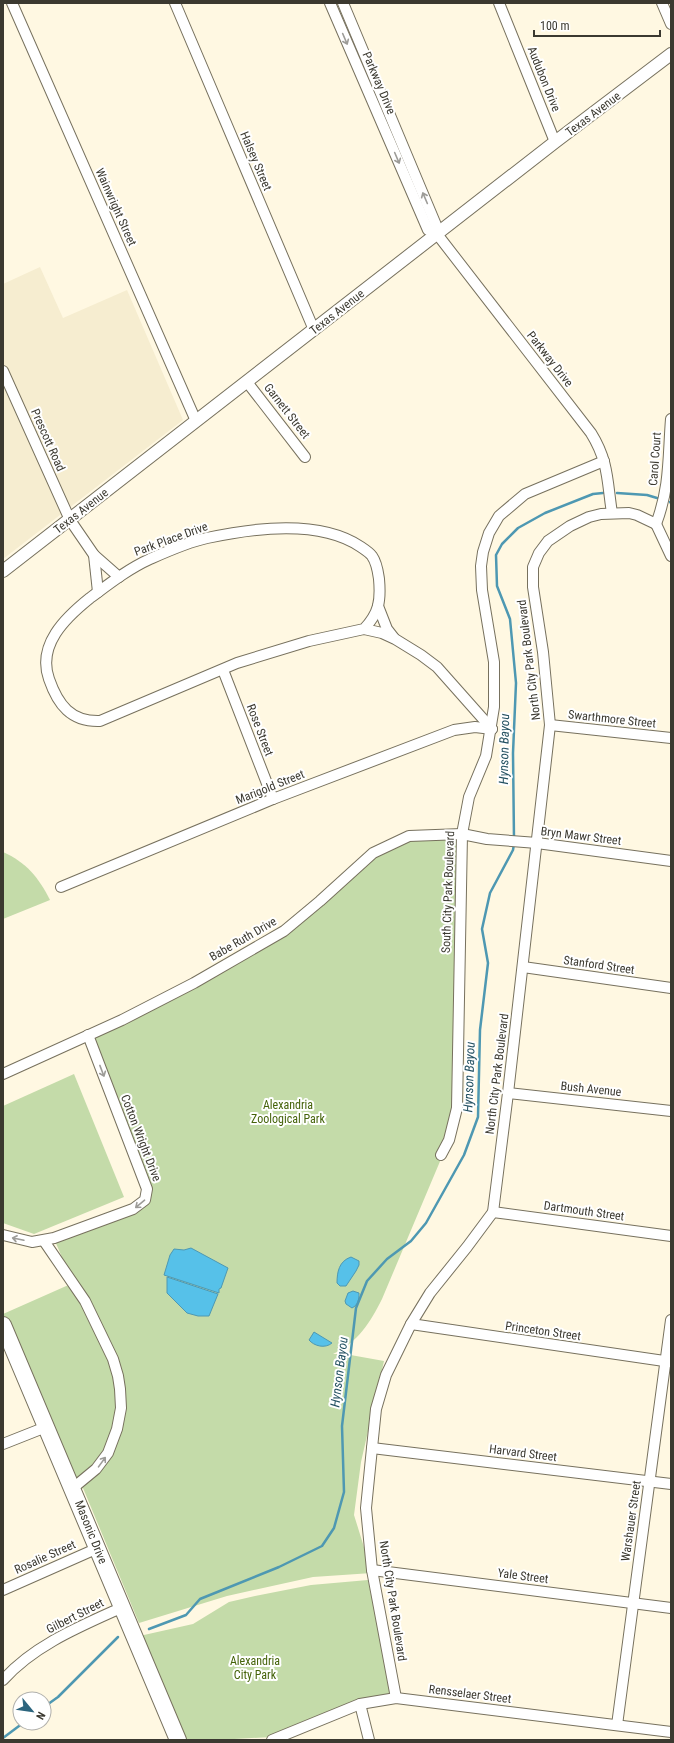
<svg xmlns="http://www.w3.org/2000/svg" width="674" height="1743" font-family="'Roboto Condensed',sans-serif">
  <rect width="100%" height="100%" fill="#fff8e2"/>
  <!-- built -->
  <path fill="#f6edd0" d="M40,267L63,318L127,290L183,420L3,559V284Z"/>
  <!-- green -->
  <g fill="#c4dba9">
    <path d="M410,836L465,838L459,1064L449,1140L382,1299C370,1323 358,1342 333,1354H345L384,1361L361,1462L354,1515L372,1573L313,1577L227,1596L139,1623L83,1488L78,1492L3,1323V1314L73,1283L55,1241L134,1209L147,1195L88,1035L283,932L360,865Z"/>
    <path d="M3,852C26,862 39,878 50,900L3,919Z"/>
    <path d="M74,1074L124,1197L34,1234L3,1223V1106Z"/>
    <path d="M368,1580L392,1694L272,1737L217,1740H178L135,1637L193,1624L229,1602L255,1596L311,1585Z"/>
  </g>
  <!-- water -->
  <g fill="#56c1e9" stroke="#4e98b2">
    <path d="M191,1248L228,1268L221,1288L219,1289V1293L164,1275L170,1255L174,1249L184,1250Z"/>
    <path d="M351,1257L359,1261V1265L356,1271L346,1286H340L337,1283C337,1272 339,1261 351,1257Z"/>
    <path d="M167,1277L218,1294L209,1316H198L187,1313L167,1293Z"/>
    <path d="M353,1291L359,1293C359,1300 358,1305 352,1308L346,1304L345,1301L348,1293Z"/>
    <path d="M314,1332L332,1343C325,1349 314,1346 309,1340Z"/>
  </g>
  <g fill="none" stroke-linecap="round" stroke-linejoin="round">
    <!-- stream -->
    <g stroke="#4e98b2" stroke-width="2.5">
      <path d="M617,493L647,495L657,498"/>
      <path d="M670,502L671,503"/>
      <path d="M514,839L513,753L516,683L510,619L497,586L496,555L502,544L518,528L545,513L593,494L603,493"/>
      <path d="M149,1629L186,1615L200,1599L279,1567L322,1546L334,1528L344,1492L342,1426L356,1308L367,1281L387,1259L411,1241L426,1223L464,1155L478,1117L480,1030L488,963L482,929L490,893L513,850L514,844"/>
      <path d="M44,1707L58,1697L118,1637"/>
      <path d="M3,1738L23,1723"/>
    </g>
    <defs>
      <g id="minor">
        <path d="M12,3L196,421"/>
        <path d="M175,3L314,330"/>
        <path d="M330,3L428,230L437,234L591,433C609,462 607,482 612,513"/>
        <path d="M343,3L436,225L437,234"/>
        <path d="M499,3L555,142"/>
        <path d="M662,3L671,24"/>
        <path d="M3,371L70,520L94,555L119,577"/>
        <path d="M247,382L305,457"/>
        <path d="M656,524C670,487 668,458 671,419"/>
        <path d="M656,524L671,556"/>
        <path d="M94,555L98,592"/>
        <path d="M378,606L387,629L394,638"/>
        <path d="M364,629C379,613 381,601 379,579C378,572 377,563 372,556C370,553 364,549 361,547C320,519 253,528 207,538C188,542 168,551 150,559C128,569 109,584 90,598C65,618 37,645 49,679C58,705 71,722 100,721L237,663L309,641L364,629L382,633L395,639L421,655L437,667L492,729"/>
        <path d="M223,670L273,799"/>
        <path d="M550,725L671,738"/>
        <path d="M61,887L273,799L454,730L475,727L492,729"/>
        <path d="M523,967L671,988"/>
        <path d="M3,1074L122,1020L194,983L284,931L320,901L373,853L409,836L462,834L487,839L537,843L671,861"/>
        <path d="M508,1093L671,1111"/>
        <path d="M441,1155L449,1140L457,1108L462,834L469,797L486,756L494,707V662L482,590L481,566L483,552L489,533L499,516L525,494L604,461"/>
        <path d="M493,1212L671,1236"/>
        <path d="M3,1235L32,1242L54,1238L133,1209L145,1200L147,1189L88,1035"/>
        <path d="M44,1241L85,1301L113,1359L118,1376L120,1389L121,1408L117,1429L108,1453L96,1469L73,1488"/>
        <path d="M411,1324L671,1362"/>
        <path d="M3,1444L46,1427"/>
        <path d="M372,1448L671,1484"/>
        <path d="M372,1570L671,1608"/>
        <path d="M3,1590L98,1548"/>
        <path d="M3,1680C34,1645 81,1626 123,1607"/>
        <path d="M396,1698L372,1570L366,1508L372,1448L376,1409L386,1375L411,1324L430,1293L467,1247L493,1212L508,1093L550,725L543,652L533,587V567L539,553L548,541L570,526L589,517L601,514L629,513L637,515L656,524"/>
        <path d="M360,1704L369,1740"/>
        <path d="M617,1725L671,1320"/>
        <path d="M272,1740L360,1704L396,1698L671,1732"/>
      </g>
      <path id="tertiary" d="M3,571L555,142L671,54"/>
      <path id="primary" d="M3,1325L178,1740"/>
    </defs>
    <!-- minor casing -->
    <use href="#minor" stroke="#77715e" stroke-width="12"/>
    <!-- tertiary casing -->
    <use href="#tertiary" stroke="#77715e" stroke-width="14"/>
    <!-- primary casing -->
    <use href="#primary" stroke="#77715e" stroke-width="18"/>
    <!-- minor -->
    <use href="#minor" stroke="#fff" stroke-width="10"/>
    <!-- tertiary -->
    <use href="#tertiary" stroke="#fff" stroke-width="12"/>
    <!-- primary -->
    <use href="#primary" stroke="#fff" stroke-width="16"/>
  </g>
  <!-- one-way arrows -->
  <defs><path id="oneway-shaft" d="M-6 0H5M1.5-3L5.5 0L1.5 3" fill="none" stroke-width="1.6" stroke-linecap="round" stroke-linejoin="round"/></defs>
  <g stroke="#9d9c98">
    <use href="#oneway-shaft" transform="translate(345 39) rotate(67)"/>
    <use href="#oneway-shaft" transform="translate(397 158) rotate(67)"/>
    <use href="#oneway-shaft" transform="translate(425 198) rotate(-113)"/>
    <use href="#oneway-shaft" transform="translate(102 1071) rotate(69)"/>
    <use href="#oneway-shaft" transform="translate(140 1204) rotate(140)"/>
    <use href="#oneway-shaft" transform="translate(18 1239) rotate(-168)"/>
    <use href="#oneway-shaft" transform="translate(102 1462) rotate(-54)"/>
  </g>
  <g text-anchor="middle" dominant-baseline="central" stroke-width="4" stroke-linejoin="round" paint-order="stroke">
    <!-- street labels -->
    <g font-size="12" fill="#3b3930" stroke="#fff">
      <text transform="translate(544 79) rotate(68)">Audubon Drive</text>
      <text transform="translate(379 83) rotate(67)">Parkway Drive</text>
      <text transform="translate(593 114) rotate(-37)">Texas Avenue</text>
      <text transform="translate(256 161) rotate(67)">Halsey Street</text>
      <text transform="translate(116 207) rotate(66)">Wainwright Street</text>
      <text transform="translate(337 312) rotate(-38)">Texas Avenue</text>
      <text transform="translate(550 359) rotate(52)">Parkway Drive</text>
      <text transform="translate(287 411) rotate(52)">Garnett Street</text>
      <text transform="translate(48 440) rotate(66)">Prescott Road</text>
      <text transform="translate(655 459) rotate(-86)">Carol Court</text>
      <text transform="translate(81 511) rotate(-38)">Texas Avenue</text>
      <text transform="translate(171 539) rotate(-20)">Park Place Drive</text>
      <text transform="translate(529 660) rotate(-97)">North City Park Boulevard</text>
      <text transform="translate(612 719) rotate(6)">Swarthmore Street</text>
      <text transform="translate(260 730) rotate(69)">Rose Street</text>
      <text transform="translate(270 787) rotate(-22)">Marigold Street</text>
      <text transform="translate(581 836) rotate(7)">Bryn Mawr Street</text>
      <text transform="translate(448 892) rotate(-88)">South City Park Boulevard</text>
      <text transform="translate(243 939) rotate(-30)">Babe Ruth Drive</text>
      <text transform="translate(599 965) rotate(8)">Stanford Street</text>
      <text transform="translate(497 1074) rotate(-83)">North City Park Boulevard</text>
      <text transform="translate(591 1089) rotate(6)">Bush Avenue</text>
      <text transform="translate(141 1138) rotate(69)">Cotton Wright Drive</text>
      <text transform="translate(584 1211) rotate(8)">Dartmouth Street</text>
      <text transform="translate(543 1331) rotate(8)">Princeton Street</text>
      <text transform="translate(523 1453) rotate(7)">Harvard Street</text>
      <text transform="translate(631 1521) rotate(-82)">Warshauer Street</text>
      <text transform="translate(91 1532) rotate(68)">Masonic Drive</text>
      <text transform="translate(45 1557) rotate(-24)">Rosalie Street</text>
      <text transform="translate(523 1576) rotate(7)">Yale Street</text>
      <text transform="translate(393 1601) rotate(81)">North City Park Boulevard</text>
      <text transform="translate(75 1616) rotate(-27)">Gilbert Street</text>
      <text transform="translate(470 1694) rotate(7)">Rensselaer Street</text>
    </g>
    <!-- park labels -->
    <g font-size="12" fill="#45630a" stroke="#fff">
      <text x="288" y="1105">Alexandria<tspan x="288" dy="14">Zoological Park</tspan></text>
      <text x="255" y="1661">Alexandria<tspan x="255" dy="14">City Park</tspan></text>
    </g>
    <!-- water labels -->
    <g font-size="13" font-style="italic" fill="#235061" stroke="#fff">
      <text transform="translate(504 749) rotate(-89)">Hynson Bayou</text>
      <text transform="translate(469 1077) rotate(-88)">Hynson Bayou</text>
      <text transform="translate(339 1372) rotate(-83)">Hynson Bayou</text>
    </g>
  </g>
  <!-- border -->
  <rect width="674" height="1743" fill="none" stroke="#3b3930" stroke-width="8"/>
  <!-- north arrow -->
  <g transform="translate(32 1711) rotate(119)"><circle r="19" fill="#ffffff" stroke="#b1b0ac"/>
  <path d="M0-3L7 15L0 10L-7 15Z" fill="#2c657e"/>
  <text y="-6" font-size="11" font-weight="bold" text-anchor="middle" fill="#3b3930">N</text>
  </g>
  <!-- scale -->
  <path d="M534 30v6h126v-6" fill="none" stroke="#3b3930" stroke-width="2"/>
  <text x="540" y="30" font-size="12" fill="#3b3930" stroke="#ffffff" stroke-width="3" paint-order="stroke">100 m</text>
</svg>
